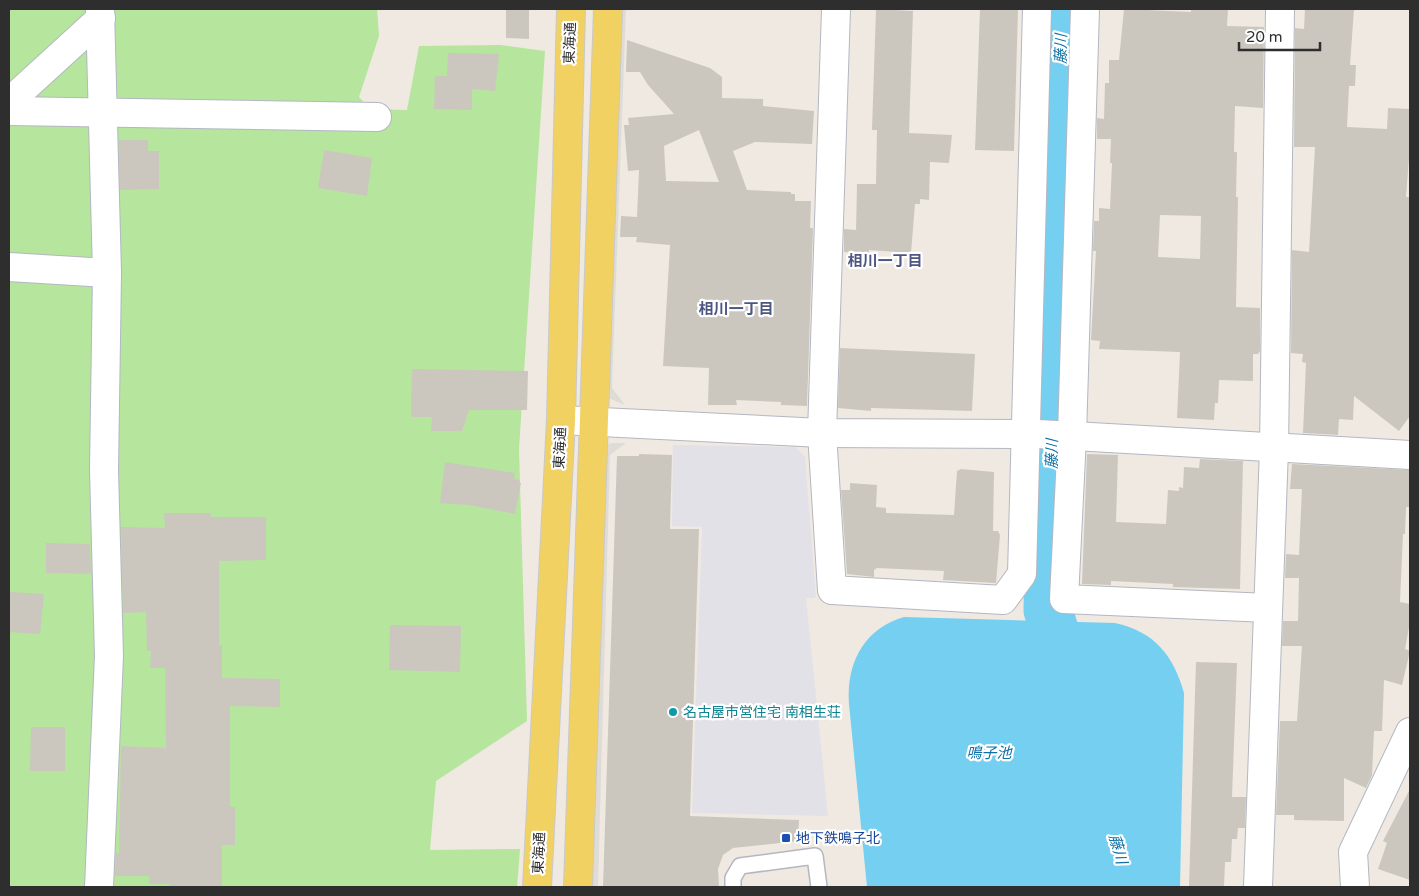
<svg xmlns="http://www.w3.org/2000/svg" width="1419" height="896" font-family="'Varela Round','Noto Sans JP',sans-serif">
  <rect width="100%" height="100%" fill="#efe9e1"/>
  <!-- industrial -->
  <path fill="#e3e1e8" d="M673,445L796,447L805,457L816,598H806L828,816L692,813L702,527L672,526Z"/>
  <!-- green -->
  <path fill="#b6e59e" d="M9,9H377L379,36L359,97L370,109L407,110L419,46L500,45L545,51L519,449L527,721L436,781L430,850L520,849L517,887H9Z"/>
  <!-- plaza -->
  <g fill="#dfdcd8">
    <path d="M614,9H626L612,388L625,405L608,398Z"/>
    <path d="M611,443H626L610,455L598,887H586L605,446Z"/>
  </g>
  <!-- water -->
  <path fill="#75cff0" d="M904,617L1115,623C1155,632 1173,655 1184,693L1180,887H867L849,704C846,664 863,629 904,617Z"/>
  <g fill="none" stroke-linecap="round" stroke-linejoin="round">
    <!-- river -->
    <path stroke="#75cff0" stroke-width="49" d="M1061,9L1051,412L1048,610L1071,686"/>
  </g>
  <!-- building -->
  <g fill="#cbc7bf" fill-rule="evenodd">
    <path d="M506,9H529V39L506,38Z"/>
    <path d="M876,9L913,11L909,133L952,135L949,163L930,162L929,200L920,199V204H915L911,253L869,250V253L844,252V229L856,230L857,184H876L877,130H872Z"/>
    <path d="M980,9H1018L1014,151L975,150Z"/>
    <path d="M1124,9L1191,12V9H1228L1227,26L1264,27L1263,108L1235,106L1234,152H1237L1236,197H1238L1236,307L1260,308V351L1258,354H1253V381L1219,380L1218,403H1215L1214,420L1177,418L1180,352L1099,349L1100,341L1091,340L1096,251H1093L1094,221H1099V208L1110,209L1112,163H1110L1111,139H1097V118L1104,119L1105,83H1109V60H1119ZM1160,215L1201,216L1200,259L1158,257Z"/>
    <path d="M1305,9H1354L1350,65H1356L1355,86H1349L1347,127L1387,129L1388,108L1410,109V145L1406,197H1410V416L1399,431L1354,396L1353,420L1339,419L1338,435L1303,433L1306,363L1302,362L1303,354L1291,353L1292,250L1309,252L1315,147H1294L1295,28L1304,29Z"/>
    <path d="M627,40L710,68L722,77V98L763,99V106L814,111L812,144L755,142L733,151L747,190L791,192V194H795V201H811L810,228H813L807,406L781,405V402L736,400L737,405H708L709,368L663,366L670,245L636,242L637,237H620L621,216L637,217L639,170L628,171L624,125H629L628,118L674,114L648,85L640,72H626ZM699,130L719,182L666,181L664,146Z"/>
    <path d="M448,53L499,54L495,91L472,89V110L434,109L435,76H447Z"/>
    <path d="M119,140H148V151H159V189L120,190Z"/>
    <path d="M324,150L372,158L367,196L318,188Z"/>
    <path d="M840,348L975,354L972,411L871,408V411L838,408Z"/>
    <path d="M412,369L528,371L527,410H469L462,431H431L432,417H411Z"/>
    <path d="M639,454L672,455L670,529H699L690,816L799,820L798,841L733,848L723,855L718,869L719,887H603L617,456H639Z"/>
    <path d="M1087,454L1118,455L1116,522L1166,524L1168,490L1179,491V487L1183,488L1184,467L1199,468L1200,459L1243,461L1240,589L1173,587V584L1111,581V585L1082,584Z"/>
    <path d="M445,462L515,473L514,479L520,480L519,483H521L515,514L469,505L440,503Z"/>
    <path d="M1292,464L1410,470V507H1406L1405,534H1403L1400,602L1410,604V622L1405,649L1410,651L1402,685L1384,680L1382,731H1374L1372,775L1366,788L1344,778V821L1294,820V815H1276L1280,721H1297L1302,646H1282L1283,621H1298L1299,578H1285L1286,554L1299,555L1302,489H1290Z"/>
    <path d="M961,469L994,472L993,531H998L1000,535L996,583L943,580L944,571L877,568L874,570V577L847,574L841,490H850V483L877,485L876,507L886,508V513L954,515L957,471Z"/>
    <path d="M164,513H211V517H266V560L219,561V645H222V678L280,679V707L230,706V807H235V845H222V887H169V884H149V876H115L116,853H119L121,746L166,748L165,668H150L151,651H147L146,612L123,613L121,527L165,528Z"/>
    <path d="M46,543L90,544L91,574L46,573Z"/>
    <path d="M9,592L44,594L40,634L9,632Z"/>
    <path d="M390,625L461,626L460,672L389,670Z"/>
    <path d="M1196,662L1237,663L1232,797H1246L1245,828H1238L1237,839H1232L1231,862H1225L1224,887L1189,886Z"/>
    <path d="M31,727H65V771H30Z"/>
    <path d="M1410,789V880L1378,869L1387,843L1383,841Z"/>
  </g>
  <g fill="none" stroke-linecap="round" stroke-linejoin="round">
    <defs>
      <path id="service" d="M733,887V878L740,866L815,856L819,887"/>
      <g id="minor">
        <path d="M836,9L822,433L832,590L1003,600L1022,574L1037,9"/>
        <path d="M1085,9L1072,436L1064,599L1268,608"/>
        <path d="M9,102L101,18"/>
        <path d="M9,111L377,117"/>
        <path d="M9,267L107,273"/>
        <path d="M561,420L822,433L1038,434L1410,455"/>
        <path d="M99,887L109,656L104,470L107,273L100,9"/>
        <path d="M1258,887L1274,449L1280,9"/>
        <path d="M1355,887L1353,852L1410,732"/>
      </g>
      <g id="primary">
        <path d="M537,887L561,420L571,9"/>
        <path d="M578,887L608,9"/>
      </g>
    </defs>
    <!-- service casing -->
    <use href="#service" stroke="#b4b7c1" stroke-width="18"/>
    <!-- minor casing -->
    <use href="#minor" stroke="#b4b7c1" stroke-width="30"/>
    <!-- primary casing -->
    <use href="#primary" stroke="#c9c9c9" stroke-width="30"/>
    <!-- service -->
    <use href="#service" stroke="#fff" stroke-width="15"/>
    <!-- minor -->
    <use href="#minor" stroke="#fff" stroke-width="28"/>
    <!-- primary -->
    <use href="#primary" stroke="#f2d163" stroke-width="28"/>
  </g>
  <!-- markers -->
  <circle fill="#0f9aa8" stroke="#fff" stroke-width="2" cx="673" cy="712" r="5"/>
  <rect fill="#1a4fb4" stroke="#fff" stroke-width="2" x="781" y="833" width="10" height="10" rx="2.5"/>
  <g text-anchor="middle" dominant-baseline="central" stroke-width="4.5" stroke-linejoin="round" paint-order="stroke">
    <!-- street labels -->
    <g font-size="14" fill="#2e2e2e" stroke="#fff">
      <text transform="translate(570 43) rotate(-88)">東海通</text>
      <text transform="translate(560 448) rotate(-87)">東海通</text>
      <text transform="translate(539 853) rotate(-87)">東海通</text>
    </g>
    <!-- culture labels -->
    <g font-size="14" fill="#0d838f" stroke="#fff" text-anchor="start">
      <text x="683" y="712">名古屋市営住宅 南相生荘</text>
    </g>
    <!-- transit labels -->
    <g font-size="14" fill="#164399" stroke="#fff" text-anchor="start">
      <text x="796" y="838">地下鉄鳴子北</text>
    </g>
    <!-- water labels -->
    <g font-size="15" font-style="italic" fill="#0d6fa3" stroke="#fff">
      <text transform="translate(1061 49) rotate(-89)">藤川</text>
      <text transform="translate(1052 454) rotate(-89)">藤川</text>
      <text x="989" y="753">鳴子池</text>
      <text transform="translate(1118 849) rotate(74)">藤川</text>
    </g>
    <!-- neighbourhood labels -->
    <g font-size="15" font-weight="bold" fill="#4d5680" stroke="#fff">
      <text x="885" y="261">相川一丁目</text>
      <text x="736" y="309">相川一丁目</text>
    </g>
  </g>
  <!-- border -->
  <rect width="1419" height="896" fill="none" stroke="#2e2e2e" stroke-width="20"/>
  <!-- scale -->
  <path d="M1239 42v8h81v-8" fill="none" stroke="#2e2e2e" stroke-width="2.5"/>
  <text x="1246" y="42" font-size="15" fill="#2e2e2e" stroke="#ffffff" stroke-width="4" paint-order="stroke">20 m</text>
</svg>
